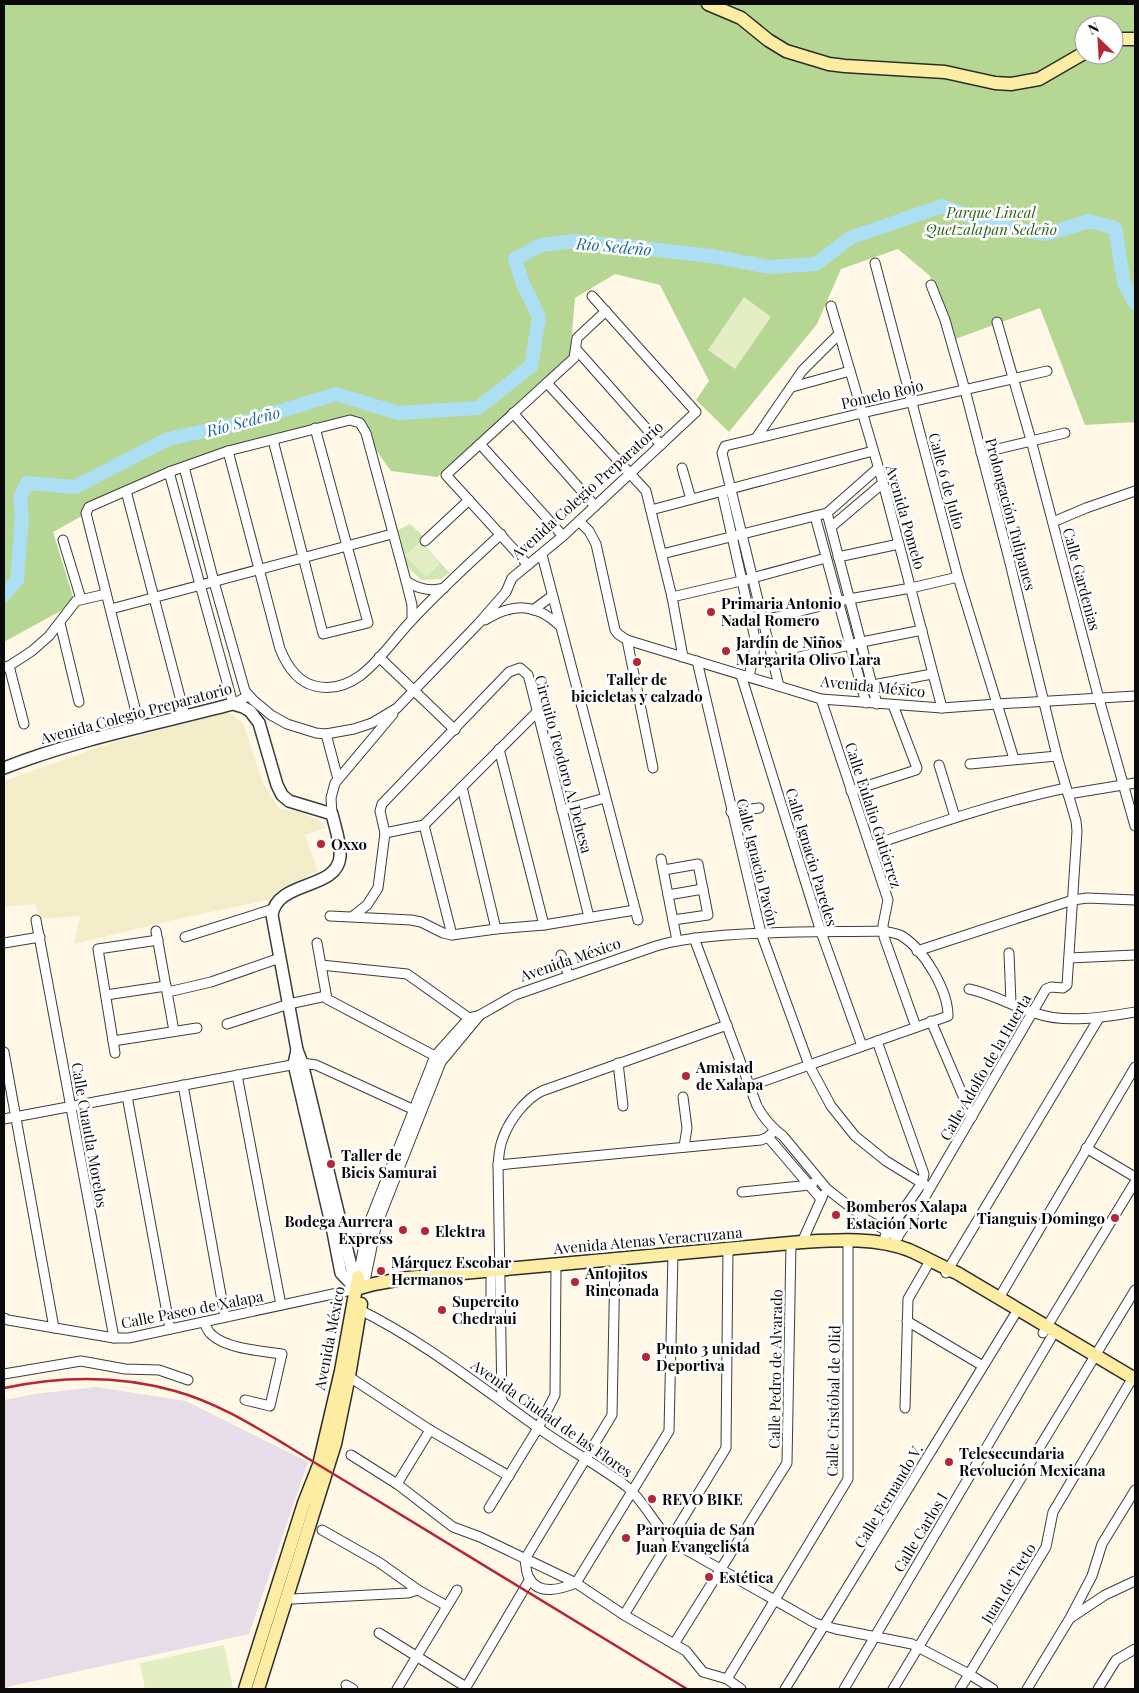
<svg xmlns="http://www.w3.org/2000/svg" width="1139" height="1693" font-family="'Playfair Display',serif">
  <rect width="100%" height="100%" fill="#fff8e7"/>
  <!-- industrial -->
  <path fill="#e7dde9" d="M96,1387L186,1401L308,1462L249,1634L7,1687L9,1689H4V1400L34,1394Z"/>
  <!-- farmland -->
  <path fill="#f3ecc9" d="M229,712L243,723L263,783L279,809L296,811L319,820L325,828L305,835L318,871L279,890L272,899L173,920L74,944L80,916L40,919L35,904L4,907V781L111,743Z"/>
  <!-- green -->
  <path fill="#d1e7b3" d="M410,524L423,536L420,541L450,573L440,579L421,580L407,566L398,530Z"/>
  <!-- forest -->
  <path fill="#b6d793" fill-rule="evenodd" d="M4,4H1135V422L1085,425L1040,308L950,341L930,276L898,249L841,269L817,324L729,432L696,400L709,381L660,285L615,274L575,298L570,356L437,477L391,471L371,443L358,420L159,473L53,532L75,603L4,642ZM1084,25H1114V55H1084Z"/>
  <!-- pitch -->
  <g fill="#e3eec4">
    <path d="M744,297L771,317L735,369L708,350Z"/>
    <path d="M420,542L440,564L426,577L405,555Z"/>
    <path d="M224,1645L233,1689H145L140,1663Z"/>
  </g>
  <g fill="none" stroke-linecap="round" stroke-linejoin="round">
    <!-- river -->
    <path stroke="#addff4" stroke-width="14" d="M4,595L17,580L22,515L20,498L27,483L75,487L168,439L242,423L336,394L398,413L478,408L531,366L539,317L523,284L515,259L541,245L575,241L712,256L769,267L816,264L850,238L942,206L995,226L1047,234L1089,221L1115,228L1124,283L1135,303"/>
    <defs>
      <g id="minor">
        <path d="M875,263L958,577L1014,759"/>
        <path d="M831,306L883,483L942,708"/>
        <path d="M997,322L1031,440L1099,699L1135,826"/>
        <path d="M576,349L661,445"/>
        <path d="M547,383L646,491L672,597L683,657"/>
        <path d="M792,387L850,371"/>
        <path d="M513,413L595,506"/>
        <path d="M756,438L802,371L839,334"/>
        <path d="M273,440L323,634L368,623L315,428"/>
        <path d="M480,444L563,536"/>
        <path d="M228,451L280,649C287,666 297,682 315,686C360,697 386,646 413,619C441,589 471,562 501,534"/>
        <path d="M981,453L1065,433"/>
        <path d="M184,467L214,582L245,691L253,700L271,715L287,724L316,733L326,734L354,729L372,723L397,708L478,624L506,592L512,578L563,536L696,412L592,296"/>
        <path d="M682,468L691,499"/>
        <path d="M169,472L233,704L248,696"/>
        <path d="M126,491L185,716"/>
        <path d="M722,492L756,643L749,677"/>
        <path d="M651,510L873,451"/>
        <path d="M827,513L877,704"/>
        <path d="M815,516L866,703"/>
        <path d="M579,521L589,531L596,544L615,630L618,634L627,640L821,699L942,708L997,704L1135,696"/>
        <path d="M1053,522L1086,508L1135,491"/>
        <path d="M831,527L883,483"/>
        <path d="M63,540L81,599"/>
        <path d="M425,541L469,500"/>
        <path d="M662,554L827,513L878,468"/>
        <path d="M542,555L638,920"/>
        <path d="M838,557L899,544"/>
        <path d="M528,565L446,475L574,358L577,338L606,311"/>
        <path d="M406,581C418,589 430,592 444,588"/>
        <path d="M672,597L741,581L826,558"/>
        <path d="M111,609L392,534"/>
        <path d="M533,610L552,596"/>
        <path d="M485,620C513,603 535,603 559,625"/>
        <path d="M60,623L79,702"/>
        <path d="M752,623L849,599L911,588L958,577"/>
        <path d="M627,640L653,768"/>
        <path d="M379,657L455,730"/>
        <path d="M697,661L761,933L809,1065L831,1106L855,1136L886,1161L930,1188"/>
        <path d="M774,663L862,642L922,630"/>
        <path d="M9,666L24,724"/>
        <path d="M4,667L9,666L32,651L49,636L76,601L106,594"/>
        <path d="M741,675L821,932L862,1046"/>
        <path d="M873,685L932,674"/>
        <path d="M779,686L722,453L725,446L862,413L1047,371"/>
        <path d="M821,699L888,900L883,925L884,937L916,1027"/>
        <path d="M140,728L86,513L89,507L169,472L228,451L350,420L360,423L366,433L406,581L412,605V619"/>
        <path d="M326,734L338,779"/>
        <path d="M499,749L544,925"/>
        <path d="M970,764L1057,756"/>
        <path d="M939,765L955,817"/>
        <path d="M462,787L496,929"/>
        <path d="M851,791L916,770L917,768L893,705"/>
        <path d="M1068,794L1135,783"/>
        <path d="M562,810L605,798"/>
        <path d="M731,812L759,808"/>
        <path d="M332,814L331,798L335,783L393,714"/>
        <path d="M424,825L452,935"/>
        <path d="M385,833L424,825L537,712"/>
        <path d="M870,846C935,824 999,802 1066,788"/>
        <path d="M661,859L677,941"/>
        <path d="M664,870L698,864L708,915L673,920"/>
        <path d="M668,895L703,889"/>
        <path d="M330,916L411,920L421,922L443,933L452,935L496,929L544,925L635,910"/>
        <path d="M353,916L367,905L378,888L385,833L380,811L382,804L509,672L520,668L528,675L530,682L589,917"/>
        <path d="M36,920L114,1338"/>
        <path d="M156,931L174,1031"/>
        <path d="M185,937L273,909"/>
        <path d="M694,938L757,1106C764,1119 772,1128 783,1136L827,1189L867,1220L898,1237"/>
        <path d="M4,943L40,937"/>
        <path d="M317,943L327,999L435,1056"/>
        <path d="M917,951L1073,900L1087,898L1135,900"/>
        <path d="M1009,953L1011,1003"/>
        <path d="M561,955L569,976"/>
        <path d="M1069,958L1135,955"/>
        <path d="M321,965L407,974L473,1021"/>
        <path d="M969,989C993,994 1012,1006 1035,1013C1065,1024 1105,1017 1135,1012"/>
        <path d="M168,992L211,982L280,958"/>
        <path d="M106,995L166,986"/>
        <path d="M931,1021L972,1117"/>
        <path d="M227,1024L289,1004L326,996"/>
        <path d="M113,1041L197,1028"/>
        <path d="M877,1041L924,1174L922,1183L885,1236"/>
        <path d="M4,1052L54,1328"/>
        <path d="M115,1053L98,949L158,940"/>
        <path d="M618,1063L623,1106"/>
        <path d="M237,1075L281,1305"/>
        <path d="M183,1085L225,1317"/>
        <path d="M127,1096L170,1329"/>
        <path d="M683,1097L687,1128L684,1147"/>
        <path d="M4,1119L302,1063L316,1065L421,1113"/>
        <path d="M768,1137L821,1199"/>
        <path d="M1086,1148L1135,1177"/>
        <path d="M498,1165L761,1140L768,1137L775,1130"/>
        <path d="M742,1192L810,1185L813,1183"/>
        <path d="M338,1231L367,1228"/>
        <path d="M802,1242L823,1195"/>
        <path d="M892,1245L926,1195L1046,989L1051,987L1063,988L1067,985L1077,831L1076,821L1057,756L1009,559L965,390L945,320L931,285"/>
        <path d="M615,1260L612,1415L525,1559C526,1565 526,1573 529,1578C539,1596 561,1589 576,1583L669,1431L673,1254"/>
        <path d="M491,1271V1319H500"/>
        <path d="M946,1273L1099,1018"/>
        <path d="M358,1277L367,1228L435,1056L469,1018L480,1015L515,995L656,946C679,939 704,937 728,935C780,931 831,932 883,931C889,932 897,933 902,936C924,950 948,990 948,1016L750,1086"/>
        <path d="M364,1286L376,1227L441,1062L480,1015"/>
        <path d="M999,1298L1135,1067"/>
        <path d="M356,1308C422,1340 479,1386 537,1427C566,1448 598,1465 626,1486C646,1502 655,1529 676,1544L815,1623L836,1629L912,1644L969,1674L993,1689"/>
        <path d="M4,1318L8,1320L114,1338H129L356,1289"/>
        <path d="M907,1321L983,1366"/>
        <path d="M204,1322C206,1327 208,1332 212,1335C227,1349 263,1351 282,1354L270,1406L245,1400"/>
        <path d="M1043,1333L1135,1182"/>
        <path d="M4,1374L81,1361L125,1369L159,1370L188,1380"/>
        <path d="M345,1374L430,1430L509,1476"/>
        <path d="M502,1401L498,1165C499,1156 499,1147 503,1138C509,1121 525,1099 542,1091L727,1025"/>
        <path d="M905,1408L908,1299L930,1261"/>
        <path d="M351,1455L397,1484L453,1527L480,1537L576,1583L624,1615L686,1651L703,1672L727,1679L741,1689"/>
        <path d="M397,1484L430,1430"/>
        <path d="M489,1508L538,1428L555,1395L556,1264"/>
        <path d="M322,1530L380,1563L418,1590L447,1606"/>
        <path d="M292,1599L408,1593L418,1590"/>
        <path d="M624,1615L726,1448L728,1249"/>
        <path d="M1072,1617L1105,1595L1135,1581"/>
        <path d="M379,1633L466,1687"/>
        <path d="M674,1644L787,1463L791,1243"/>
        <path d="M727,1679L848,1479V1241"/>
        <path d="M346,1685L353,1689"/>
        <path d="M397,1689L457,1590"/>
        <path d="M465,1689L530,1579"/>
        <path d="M785,1689L1014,1316"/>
        <path d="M844,1689L1051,1338"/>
        <path d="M893,1689L1135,1290"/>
        <path d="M960,1689L1046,1547L1053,1512L1129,1384"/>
        <path d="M1027,1689L1070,1618L1092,1576L1102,1544L1135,1490"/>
        <path d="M1098,1689L1116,1660L1135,1649"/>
      </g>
      <g id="tertiary">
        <path d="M4,768C78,739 156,724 233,704L243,707L250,711L259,723L277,785L282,795L289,801L332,814C335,827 341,843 340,857C337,890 277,880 272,915L297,1050L302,1063L352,1270L363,1284"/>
        <path d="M297,1050L294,1064L333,1232L341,1273L356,1289"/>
      </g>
      <g id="secondary">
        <path d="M708,4L741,18L768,40L786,51L829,64L845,66L945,72L995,83L1011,84L1039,79L1084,53"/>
        <path d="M1114,39H1135"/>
        <path d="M356,1289L374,1284L407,1278L802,1242C836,1240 876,1237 909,1250C925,1257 940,1266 957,1273L1135,1379"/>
        <path d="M245,1689L304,1503L319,1465L341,1371L358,1277"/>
        <path d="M258,1689L335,1444L349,1376L361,1304"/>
      </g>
    </defs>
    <!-- minor casing -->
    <use href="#minor" stroke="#3d3d3d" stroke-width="11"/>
    <!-- tertiary casing -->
    <use href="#tertiary" stroke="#3d3d3d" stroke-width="14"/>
    <!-- secondary casing -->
    <use href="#secondary" stroke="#2c2c2c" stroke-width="15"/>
    <!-- minor -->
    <use href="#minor" stroke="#fff" stroke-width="9"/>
    <!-- tertiary -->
    <use href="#tertiary" stroke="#fff" stroke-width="11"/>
    <!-- secondary -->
    <use href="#secondary" stroke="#fdeda3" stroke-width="12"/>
    <!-- rail -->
    <path stroke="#b52637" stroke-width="2.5" d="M4,1388C61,1376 119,1375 175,1391C215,1402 251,1424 286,1445C315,1463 345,1481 375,1499C479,1563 583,1626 687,1689"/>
  </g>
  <!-- markers -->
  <g fill="#b52637" stroke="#fff" stroke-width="2">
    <circle cx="711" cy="612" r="5"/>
    <circle cx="726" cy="651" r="5"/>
    <circle cx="637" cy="662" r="5"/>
    <circle cx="321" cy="844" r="5"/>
    <circle cx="686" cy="1076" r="5"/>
    <circle cx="331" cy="1164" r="5"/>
    <circle cx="836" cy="1215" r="5"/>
    <circle cx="1115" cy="1218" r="5"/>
    <circle cx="403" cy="1230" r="5"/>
    <circle cx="425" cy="1231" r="5"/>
    <circle cx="381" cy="1271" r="5"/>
    <circle cx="575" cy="1282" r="5"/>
    <circle cx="442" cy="1310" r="5"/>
    <circle cx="646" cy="1357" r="5"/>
    <circle cx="949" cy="1462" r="5"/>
    <circle cx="652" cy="1499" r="5"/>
    <circle cx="626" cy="1538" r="5"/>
    <circle cx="709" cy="1577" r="5"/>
  </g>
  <g text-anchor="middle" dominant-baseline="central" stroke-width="5" stroke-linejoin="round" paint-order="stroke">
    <!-- park labels -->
    <g font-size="15" font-style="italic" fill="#2f5f1d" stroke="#fff">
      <text x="991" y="212">Parque Lineal<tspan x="991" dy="17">Quetzalapan Sedeño</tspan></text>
    </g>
    <!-- street labels -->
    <g font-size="15" fill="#0a0a0a" stroke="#fff">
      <text transform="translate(882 394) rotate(-13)">Pomelo Rojo</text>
      <text transform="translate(947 481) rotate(75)">Calle 6 de Julio</text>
      <text transform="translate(587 490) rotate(-42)">Avenida Colegio Preparatorio</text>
      <text transform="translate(1011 514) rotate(75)">Prolongación Tulipanes</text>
      <text transform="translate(906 517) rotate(74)">Avenida Pomelo</text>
      <text transform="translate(1082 579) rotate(75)">Calle Gardenias</text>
      <text transform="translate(873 686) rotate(6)">Avenida México</text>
      <text transform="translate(136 713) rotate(-15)">Avenida Colegio Preparatorio</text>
      <text transform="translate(564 764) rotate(75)">Circuito Teodoro A. Dehesa</text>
      <text transform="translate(874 815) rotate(72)">Calle Eulalio Gutiérrez</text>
      <text transform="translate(812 857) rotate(73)">Calle Ignacio Paredes</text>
      <text transform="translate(758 862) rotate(76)">Calle Ignacio Pavón</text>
      <text transform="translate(570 959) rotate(-19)">Avenida México</text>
      <text transform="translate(985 1067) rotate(-60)">Calle Adolfo de la Huerta</text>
      <text transform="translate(90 1135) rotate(80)">Calle Cuautla Morelos</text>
      <text transform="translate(648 1240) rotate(-5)">Avenida Atenas Veracruzana</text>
      <text transform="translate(192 1309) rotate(-11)">Calle Paseo de Xalapa</text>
      <text transform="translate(329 1338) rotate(-79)">Avenida México</text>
      <text transform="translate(775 1369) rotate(-89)">Calle Pedro de Alvarado</text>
      <text transform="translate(833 1401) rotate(-89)">Calle Cristóbal de Olid</text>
      <text transform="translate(552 1418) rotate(35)">Avenida Ciudad de las Flores</text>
      <text transform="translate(888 1496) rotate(-59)">Calle Fernando V.</text>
      <text transform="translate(920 1532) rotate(-59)">Calle Carlos I</text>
      <text transform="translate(1008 1583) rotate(-59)">Juan de Tecto</text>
    </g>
    <!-- poi labels -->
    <g font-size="15" font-weight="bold" fill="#0a0a0a" stroke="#fff" text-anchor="start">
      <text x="721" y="603">Primaria Antonio<tspan x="721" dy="17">Nadal Romero</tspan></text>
      <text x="736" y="642">Jardín de Niños<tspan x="736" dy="17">Margarita Olivo Lara</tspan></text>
      <text x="637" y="679" text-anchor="middle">Taller de<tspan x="637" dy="17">bicicletas y calzado</tspan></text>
      <text x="331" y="844">Oxxo</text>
      <text x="696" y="1067">Amistad<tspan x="696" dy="17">de Xalapa</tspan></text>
      <text x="341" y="1155">Taller de<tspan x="341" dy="17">Bicis Samurai</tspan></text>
      <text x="846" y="1206">Bomberos Xalapa<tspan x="846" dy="17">Estación Norte</tspan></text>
      <text x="1105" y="1218" text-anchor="end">Tianguis Domingo</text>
      <text x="393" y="1221" text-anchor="end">Bodega Aurrera<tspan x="393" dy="17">Express</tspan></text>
      <text x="435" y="1231">Elektra</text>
      <text x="391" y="1262">Márquez Escobar<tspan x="391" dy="17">Hermanos</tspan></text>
      <text x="585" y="1273">Antojitos<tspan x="585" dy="17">Rinconada</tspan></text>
      <text x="452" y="1301">Supercito<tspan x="452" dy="17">Chedraui</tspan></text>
      <text x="656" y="1348">Punto 3 unidad<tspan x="656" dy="17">Deportiva</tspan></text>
      <text x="959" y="1453">Telesecundaria<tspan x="959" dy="17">Revolución Mexicana</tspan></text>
      <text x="662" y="1499">REVO BIKE</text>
      <text x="636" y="1529">Parroquia de San<tspan x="636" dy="17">Juan Evangelista</tspan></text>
      <text x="719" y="1577">Estética</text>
    </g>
    <!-- water labels -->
    <g font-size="16" font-style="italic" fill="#176897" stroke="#fff">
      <text transform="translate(614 246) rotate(5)">Río Sedeño</text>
      <text transform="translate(243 421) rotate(-15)">Río Sedeño</text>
    </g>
  </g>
  <!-- border -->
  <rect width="1139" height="1693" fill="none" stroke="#0a0a0a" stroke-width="10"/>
  <!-- north arrow -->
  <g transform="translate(1099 40) rotate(335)"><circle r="24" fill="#ffffff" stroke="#9d9d9d"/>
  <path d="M0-4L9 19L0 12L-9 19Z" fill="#b52637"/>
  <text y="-8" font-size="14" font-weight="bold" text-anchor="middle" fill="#0a0a0a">N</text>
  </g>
</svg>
